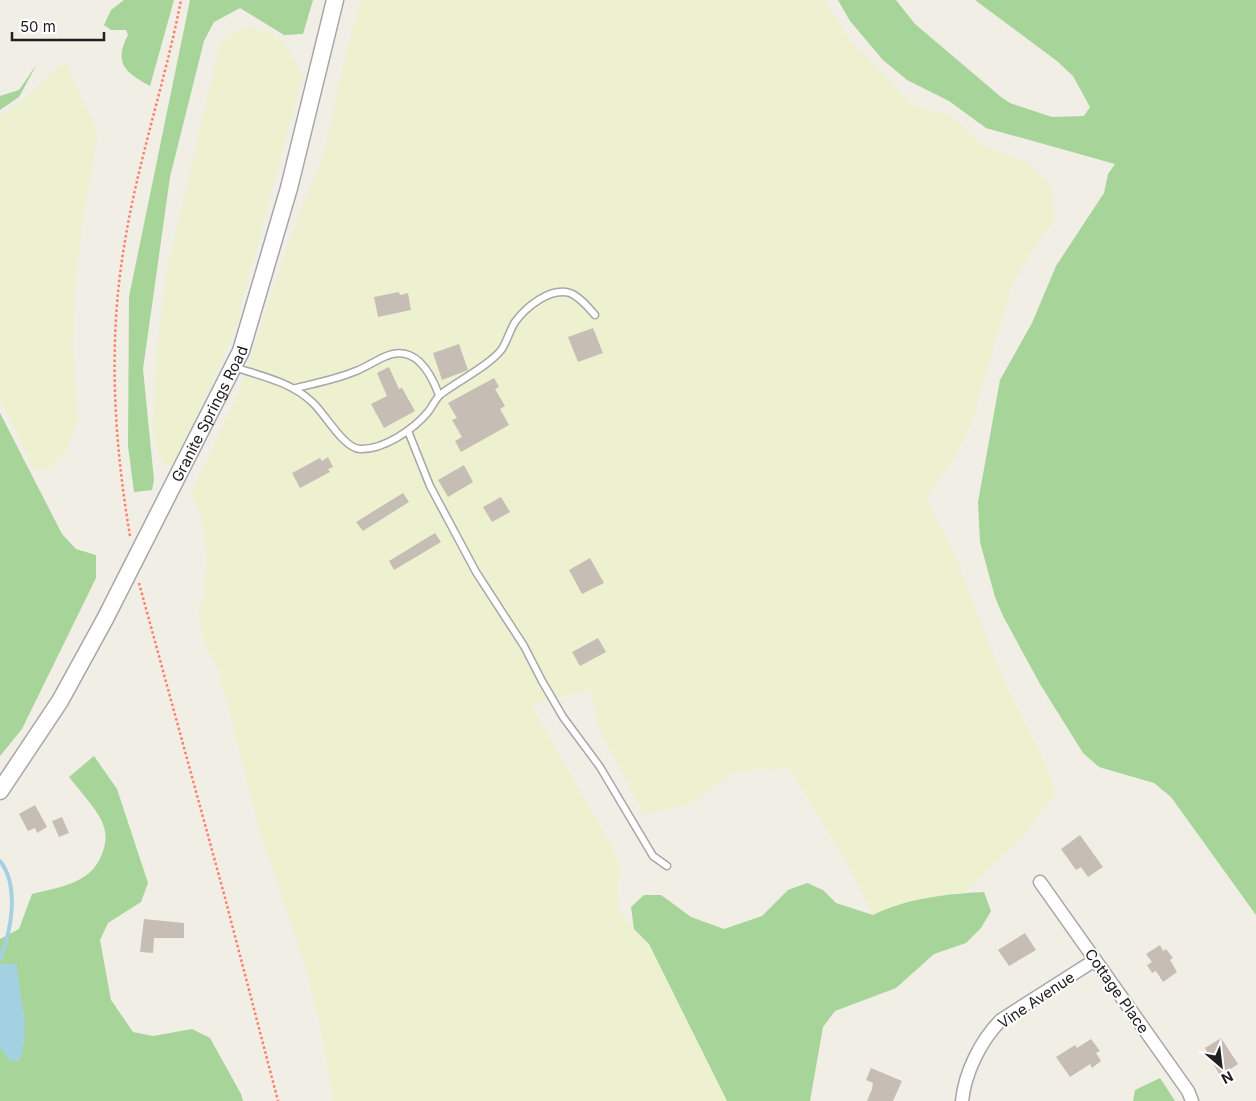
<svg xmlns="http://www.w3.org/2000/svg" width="1256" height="1101" font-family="Inter,sans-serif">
  <rect width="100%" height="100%" fill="#f1eee6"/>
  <!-- farmland -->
  <g fill="#edf1d0">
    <path d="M361,0H824L850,40L912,105L951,116L983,145L1026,162L1052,186L1054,221L1033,249L1012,284L970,428L953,460L926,498L954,553L1003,679L1040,752L1056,793L1023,836L950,906L873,915L851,870L789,768L735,772L693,802L644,815L599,728L590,689L531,705L611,845L621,870L617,883L619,912L649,944L732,1101H334L321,1031L307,971L260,832L219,671L205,642L198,614L204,597L207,555L201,514L191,494L239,392L296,222L324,154L344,62Z"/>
    <path d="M252,28L267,31L285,43L303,74L234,333L174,465H169L165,463L159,454L153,430L156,360L166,276L219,48L224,40L237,30Z"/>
    <path d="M65,61L96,129L97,140L82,222L74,294L73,351L78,417L67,451L49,469H34L0,399V116L24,100Z"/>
  </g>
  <!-- forest -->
  <g fill="#a7d498">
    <path d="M124,0H174L150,86C126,73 113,63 128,35L126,30H111L104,25L111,10Z"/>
    <path d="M190,0H313L303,34L284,35L240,8L214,22L204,41L170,177L143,369L154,480L152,490L134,492L128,446L129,297Z"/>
    <path d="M838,0H896L915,24L1001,97L1010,103L1052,117L1084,116L1090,107L1073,76L1057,61L975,0H1256V915L1171,797L1154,783L1099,767L1083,753L1040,684L1003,616L995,597L980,542L978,502L1000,380L1032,323L1056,266L1104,193L1108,174L1115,164L986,128L949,101L907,80L883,60L850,21Z"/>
    <path d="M37,64L19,97L0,110V96L19,90Z"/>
    <path d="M0,413L62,534L76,549L96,555V578L22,729L0,756Z"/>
    <path d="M94,756L117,789L148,883L141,902L108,923L100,940L111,1000L133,1032L153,1036L192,1029L210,1038L241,1094L243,1101H0V939L19,929L32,894C59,887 91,884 102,854C106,843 107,836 103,824C98,810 79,790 69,777Z"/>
    <path d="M807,883L823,890L836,903L873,915C908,898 946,894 984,892L991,911L981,928L966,943L934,954L896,988L835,1011L823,1027L810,1101H727L649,944L634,929L631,907L644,895H661L691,917L724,929L762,916L788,890Z"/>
    <path d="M1160,1078L1175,1101H1133L1135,1090Z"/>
  </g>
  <!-- water -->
  <path fill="#a4d1e2" d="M0,964H17C19,998 32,1029 19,1061C9,1063 5,1055 0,1047Z"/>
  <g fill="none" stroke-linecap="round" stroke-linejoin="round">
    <!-- stream -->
    <path stroke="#a4d1e2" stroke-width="4" d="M0,861C20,886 11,932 0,959"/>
  </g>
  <!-- building -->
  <g fill="#c6beb5">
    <path d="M399,292L400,295L408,293L411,310L378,317L374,297Z"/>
    <path d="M593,328L603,353L578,362L568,337Z"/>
    <path d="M459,344L468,370L442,380L433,353Z"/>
    <path d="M389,367L399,389L402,388L415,411L384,428L371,404L387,396L377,373Z"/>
    <path d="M494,378L499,387L495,389L505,406L500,409L509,425L461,452L455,441L462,437L452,420L457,418L448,403Z"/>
    <path d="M328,457L333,467L328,469L330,472L300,488L292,473L320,458L322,461Z"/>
    <path d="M464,465L473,482L448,497L438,480Z"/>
    <path d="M403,493L409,502L363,531L356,522Z"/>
    <path d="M501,497L510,512L492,522L483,507Z"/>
    <path d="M435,533L441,542L394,570L389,561Z"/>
    <path d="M590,558L604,583L582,594L569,570Z"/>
    <path d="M598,638L606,652L580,666L572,652Z"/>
    <path d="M35,805L47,827L37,833L35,828L28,831L19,814Z"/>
    <path d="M62,817L69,833L59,837L52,821Z"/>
    <path d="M1080,835L1103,867L1088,877L1081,867L1076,870L1061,849Z"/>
    <path d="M144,919L184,923V938H154L153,953L140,952Z"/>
    <path d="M1025,933L1036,950L1009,966L998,950Z"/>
    <path d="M1160,945L1163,951L1166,949L1173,958L1170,960L1177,972L1163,982L1156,971L1152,973L1147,965L1152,962L1146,954Z"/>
    <path d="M1221,1038L1238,1064L1220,1076L1205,1048Z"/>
    <path d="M1091,1039L1100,1051L1096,1053L1101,1061L1092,1068L1090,1064L1070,1077L1056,1057L1075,1045L1077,1048Z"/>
    <path d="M871,1068L902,1081L893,1101H867L872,1089L873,1083L866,1080Z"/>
  </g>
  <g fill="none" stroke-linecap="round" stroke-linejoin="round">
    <defs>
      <g id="service">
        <path d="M234,367C261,376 291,382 312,402C324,412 343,448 360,449C383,450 413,430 428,412C433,406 435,399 441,394C458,381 490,365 502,349C507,341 510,330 515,322C526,307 550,287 570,293C580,297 588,307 595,315"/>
        <path d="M296,388C316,383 337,379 356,371C366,367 375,361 384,357C414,343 430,371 439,395"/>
        <path d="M408,431L430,486L476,572L524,646L542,681L563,717L600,767L653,856L667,866"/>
      </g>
      <g id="minor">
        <path d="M1040,882L1188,1091L1192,1101"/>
        <path d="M962,1101C965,1072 981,1040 1001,1020L1095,960"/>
      </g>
      <g id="tertiary">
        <path id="s1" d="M0,791L60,701L105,619L241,351L289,188L335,0"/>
      </g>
    </defs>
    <!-- service casing -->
    <use href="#service" stroke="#a7a7a7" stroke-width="9"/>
    <!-- minor casing -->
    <use href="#minor" stroke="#a7a7a7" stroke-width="15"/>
    <!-- tertiary casing -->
    <use href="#tertiary" stroke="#a7a7a7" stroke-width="19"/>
    <!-- path -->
    <g stroke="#ff7f6a" stroke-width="2.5" stroke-dasharray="2.5 2.5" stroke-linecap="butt">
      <path d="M130,536C114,441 108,343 124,247C137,163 165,83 181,0"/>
      <path d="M139,583L224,894L278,1101"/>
    </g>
    <!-- service -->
    <use href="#service" stroke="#fff" stroke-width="6"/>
    <!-- minor -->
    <use href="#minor" stroke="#fff" stroke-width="12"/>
    <!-- tertiary -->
    <use href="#tertiary" stroke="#fff" stroke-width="16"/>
  </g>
  <g text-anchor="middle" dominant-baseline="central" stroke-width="4" stroke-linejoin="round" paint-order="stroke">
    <!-- street labels -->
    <g font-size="15" fill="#202020" stroke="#fff">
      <text stroke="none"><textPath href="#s1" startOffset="432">Granite Springs Road</textPath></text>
      <text transform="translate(1117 991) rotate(55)">Cottage Place</text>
      <text transform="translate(1036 1000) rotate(-34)">Vine Avenue</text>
    </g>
  </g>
  <!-- north arrow -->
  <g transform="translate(1221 1066) rotate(152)" stroke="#ffffff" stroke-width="4" paint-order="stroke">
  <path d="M0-4L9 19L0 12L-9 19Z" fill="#202020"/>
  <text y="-8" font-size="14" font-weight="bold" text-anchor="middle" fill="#202020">N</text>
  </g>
  <!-- scale -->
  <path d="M12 32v8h92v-8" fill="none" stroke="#202020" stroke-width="2.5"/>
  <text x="20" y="32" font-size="15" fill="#202020" stroke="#ffffff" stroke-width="4" paint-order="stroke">50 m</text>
</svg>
